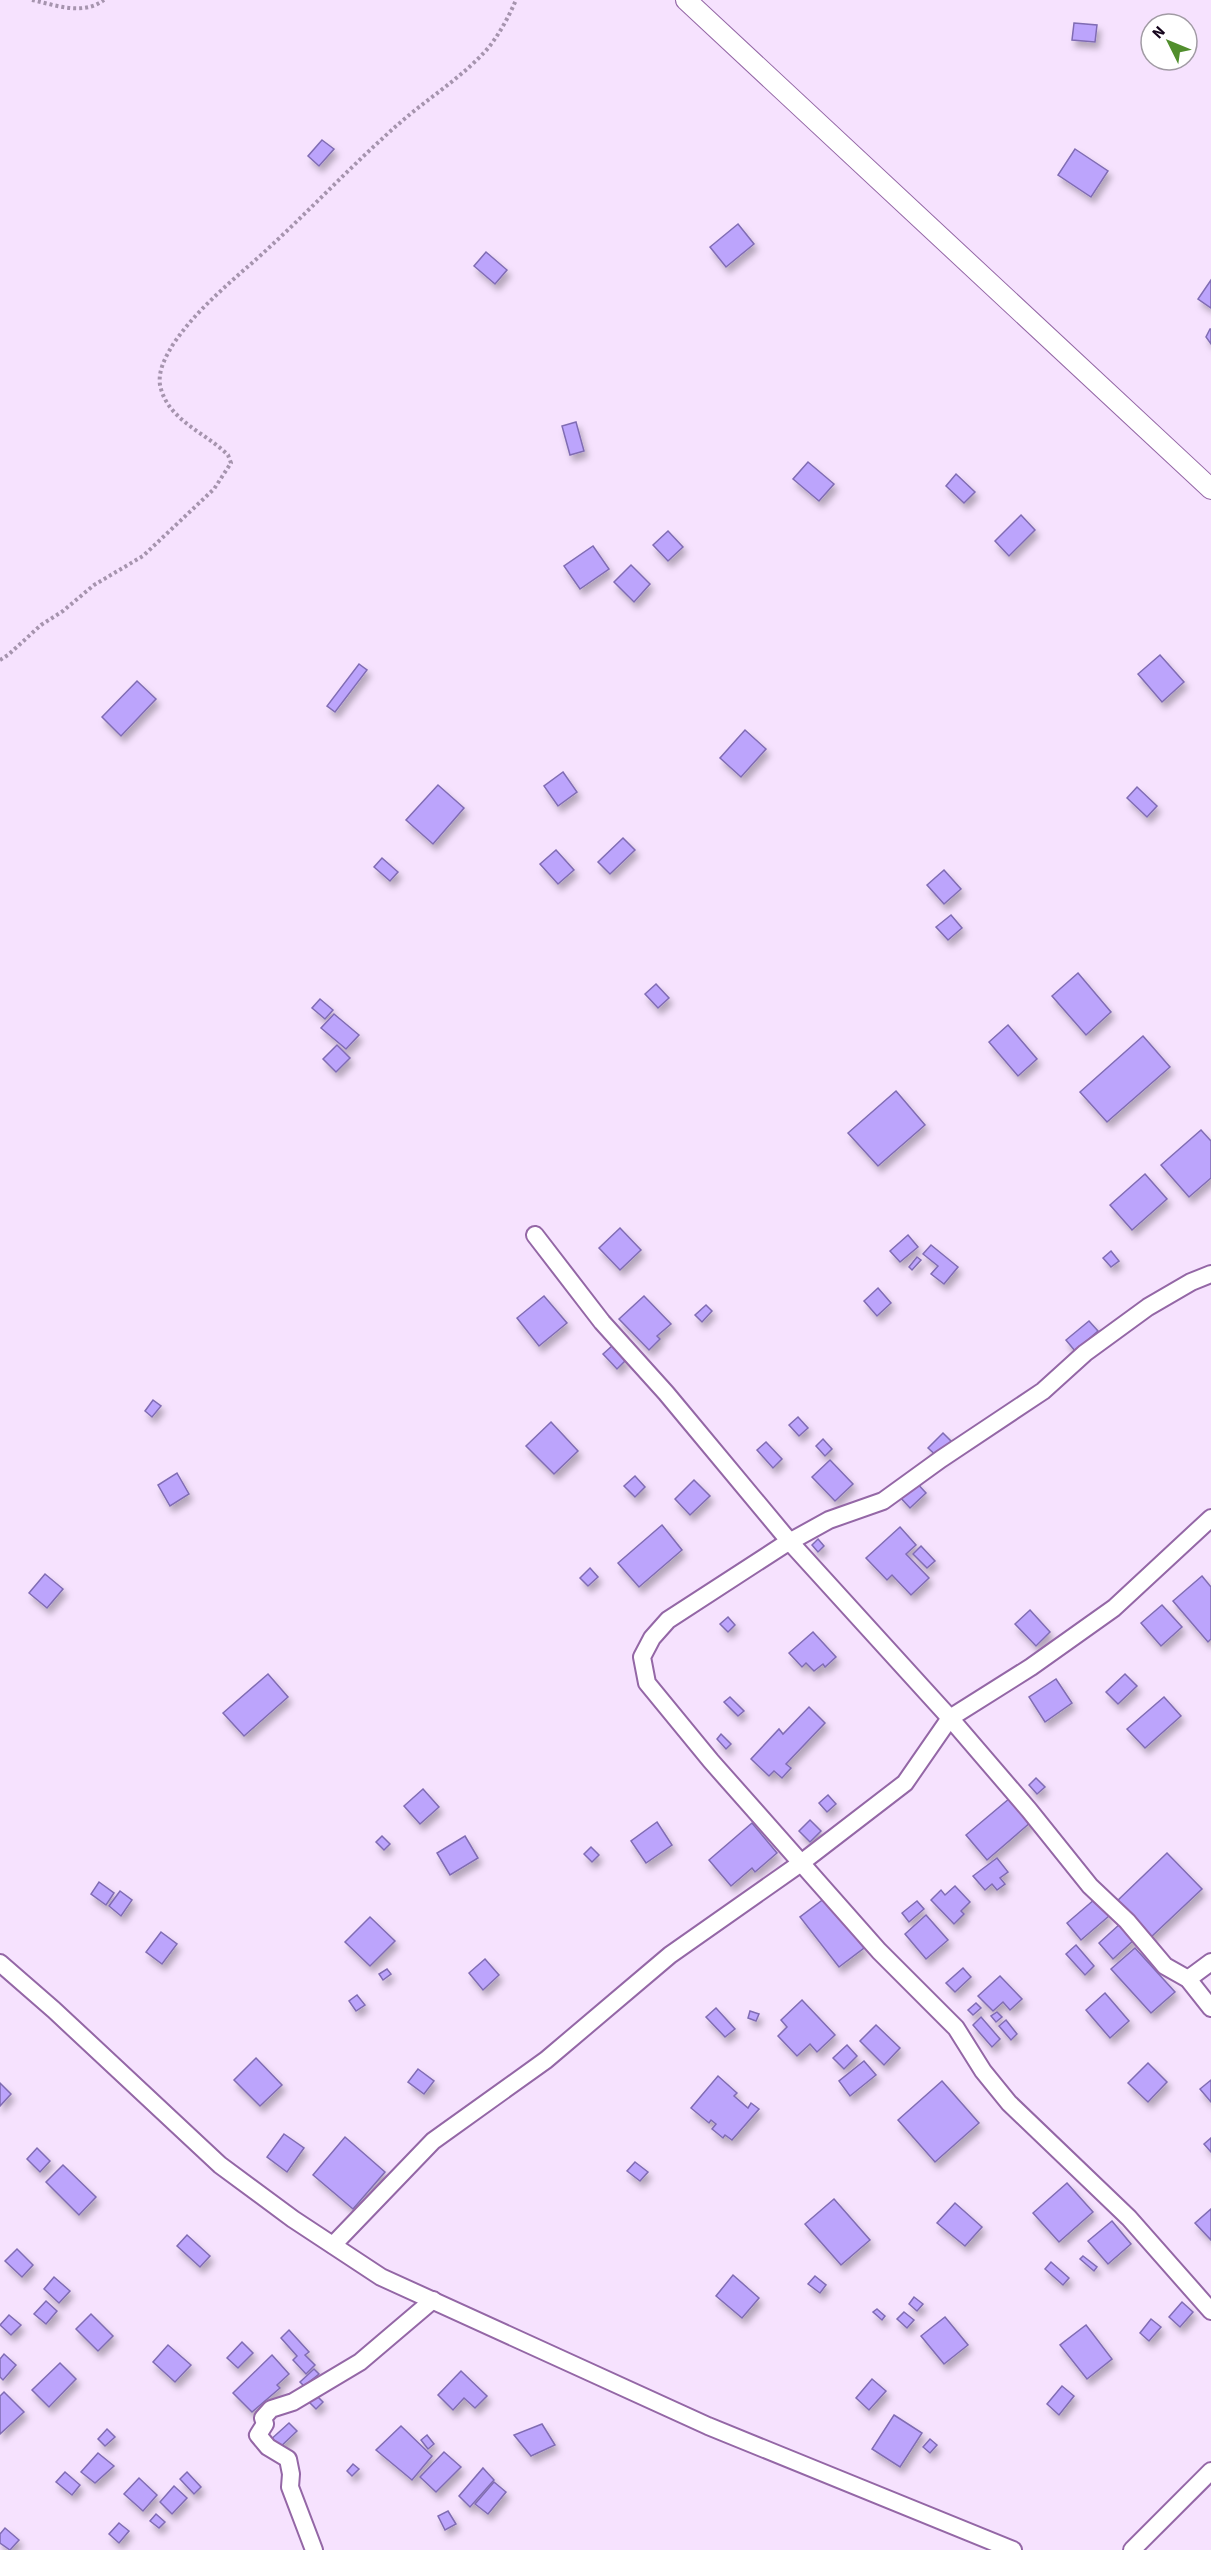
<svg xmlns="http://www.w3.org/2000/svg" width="1211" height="2550" font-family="'Source Sans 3',sans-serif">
  <defs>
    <filter id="shadow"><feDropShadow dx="3.5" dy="6" stdDeviation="3" flood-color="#0004"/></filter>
  </defs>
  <rect width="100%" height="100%" fill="#f6e2fe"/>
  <!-- building -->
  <g fill="#bca4fc" stroke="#806cb3" stroke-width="1.5" filter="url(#shadow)">
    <path d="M1074,23L1097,25L1095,42L1072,40Z"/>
    <path d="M322,140L334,149L319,166L308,156Z"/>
    <path d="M1075,149L1108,171L1091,197L1058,175Z"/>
    <path d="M738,224L754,244L726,267L710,247Z"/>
    <path d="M486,252L507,270L495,284L474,266Z"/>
    <path d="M1211,280V308L1198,299Z"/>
    <path d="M1210,329H1211V344L1206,337Z"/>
    <path d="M576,422L584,451L570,455L562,426Z"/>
    <path d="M808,462L834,484L819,501L793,479Z"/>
    <path d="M956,474L975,492L964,503L946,486Z"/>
    <path d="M1021,515L1035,530L1009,556L995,541Z"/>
    <path d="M668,531L683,547L668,561L653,545Z"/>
    <path d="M593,546L609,569L580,589L564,566Z"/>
    <path d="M631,565L650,584L634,602L614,582Z"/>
    <path d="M1160,655L1184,682L1162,702L1138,674Z"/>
    <path d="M359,664L367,670L335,712L327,706Z"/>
    <path d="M137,681L156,699L121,736L102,717Z"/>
    <path d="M745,730L766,749L741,777L720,758Z"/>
    <path d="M563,772L577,792L558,806L544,786Z"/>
    <path d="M438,785L464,808L433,844L406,820Z"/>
    <path d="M1137,787L1157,806L1147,817L1127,798Z"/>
    <path d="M623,838L635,850L610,874L598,862Z"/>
    <path d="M556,850L574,870L558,884L540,864Z"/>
    <path d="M382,858L398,872L390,881L374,867Z"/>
    <path d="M944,870L961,889L944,904L927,885Z"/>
    <path d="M951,915L962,928L948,940L936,927Z"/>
    <path d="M1078,973L1111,1012L1086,1035L1052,996Z"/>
    <path d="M656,984L669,998L658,1008L645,994Z"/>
    <path d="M320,999L333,1010L325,1019L312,1008Z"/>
    <path d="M334,1014L359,1035L346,1049L321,1028Z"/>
    <path d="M1008,1025L1037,1059L1018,1076L989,1042Z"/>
    <path d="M1143,1036L1170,1067L1107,1122L1080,1092Z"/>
    <path d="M337,1045L350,1058L336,1072L323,1059Z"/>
    <path d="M896,1091L925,1125L878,1166L848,1133Z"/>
    <path d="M1201,1130L1211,1141V1178L1189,1197L1161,1165Z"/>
    <path d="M1145,1174L1167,1199L1132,1230L1110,1205Z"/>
    <path d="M620,1228L641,1250L620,1270L599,1248Z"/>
    <path d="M908,1235L918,1247L900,1262L890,1251Z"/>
    <path d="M931,1245L958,1267L944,1284L931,1274L938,1266L923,1254Z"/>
    <path d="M1111,1251L1119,1261L1111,1267L1103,1258Z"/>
    <path d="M917,1257L921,1260L912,1270L909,1267Z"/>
    <path d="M878,1288L891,1303L877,1316L864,1301Z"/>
    <path d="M544,1296L567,1323L539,1346L517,1318Z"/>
    <path d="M644,1296L671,1324L657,1336L660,1339L649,1350L619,1319Z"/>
    <path d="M706,1305L712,1311L702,1322L695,1315Z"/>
    <path d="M1089,1321L1098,1331L1075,1351L1066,1340Z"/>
    <path d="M612,1346L626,1360L617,1369L603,1354Z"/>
    <path d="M153,1400L161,1406L152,1417L145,1411Z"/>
    <path d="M798,1417L808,1428L799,1436L789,1425Z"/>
    <path d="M551,1422L578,1451L554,1474L526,1446Z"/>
    <path d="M943,1433L955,1445L940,1459L928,1448Z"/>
    <path d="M823,1439L832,1449L825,1456L816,1446Z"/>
    <path d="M766,1442L782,1459L773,1468L757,1450Z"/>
    <path d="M830,1460L853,1484L835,1501L812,1477Z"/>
    <path d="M177,1473L189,1494L170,1506L158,1485Z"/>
    <path d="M635,1476L645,1487L635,1497L624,1486Z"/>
    <path d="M694,1480L710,1496L690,1515L675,1499Z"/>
    <path d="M914,1480L926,1493L910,1508L898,1495Z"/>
    <path d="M662,1525L682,1550L639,1587L618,1563Z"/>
    <path d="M900,1527L916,1545L906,1554L929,1578L911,1595L892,1575L887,1580L866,1558Z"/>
    <path d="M818,1539L824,1546L818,1552L812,1545Z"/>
    <path d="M921,1546L935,1561L927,1568L913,1554Z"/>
    <path d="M590,1568L598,1577L588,1586L580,1578Z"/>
    <path d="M45,1574L63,1589L47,1608L29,1593Z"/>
    <path d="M1202,1576L1211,1587V1639L1208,1642L1173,1601Z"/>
    <path d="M1162,1605L1182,1627L1161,1646L1141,1623Z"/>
    <path d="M1030,1610L1050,1632L1036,1646L1015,1624Z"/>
    <path d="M728,1617L735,1625L728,1632L720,1624Z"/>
    <path d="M813,1632L836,1657L825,1667L823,1664L814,1671L806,1663L802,1667L789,1653Z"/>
    <path d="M268,1674L288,1697L244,1736L223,1713Z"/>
    <path d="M1125,1674L1137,1686L1118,1704L1106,1692Z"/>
    <path d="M1056,1679L1072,1703L1045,1722L1029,1697Z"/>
    <path d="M730,1697L744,1711L738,1716L724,1702Z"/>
    <path d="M1164,1697L1181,1716L1145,1748L1127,1729Z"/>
    <path d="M809,1707L825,1723L786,1764L791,1768L782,1778L774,1771L769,1776L751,1759L779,1729L783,1734Z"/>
    <path d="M721,1734L731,1744L726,1749L717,1739Z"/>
    <path d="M1036,1778L1045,1787L1037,1794L1029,1785Z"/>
    <path d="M423,1789L439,1807L420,1824L404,1806Z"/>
    <path d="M828,1795L836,1804L827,1812L819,1803Z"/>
    <path d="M1010,1798L1031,1822L987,1860L966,1835Z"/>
    <path d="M810,1820L821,1831L810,1842L799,1831Z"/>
    <path d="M657,1822L672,1845L646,1863L631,1841Z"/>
    <path d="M752,1823L777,1853L755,1872L752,1868L731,1886L709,1860Z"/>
    <path d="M382,1836L390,1844L384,1850L376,1842Z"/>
    <path d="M465,1836L478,1858L450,1875L437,1853Z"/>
    <path d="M591,1847L599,1855L592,1862L584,1854Z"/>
    <path d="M1167,1853L1202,1889L1150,1938L1116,1902Z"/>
    <path d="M997,1858L1008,1872L1000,1878L1005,1884L997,1890L992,1884L985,1890L973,1876Z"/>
    <path d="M99,1882L114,1893L106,1905L91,1894Z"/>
    <path d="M955,1886L970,1902L961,1911L964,1914L954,1924L931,1900L941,1890L945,1895Z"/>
    <path d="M120,1891L132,1900L121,1916L109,1906Z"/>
    <path d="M825,1898L864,1948L839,1967L800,1917Z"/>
    <path d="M1095,1899L1109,1916L1081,1940L1067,1923Z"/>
    <path d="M917,1901L924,1909L909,1922L902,1913Z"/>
    <path d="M926,1915L948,1940L926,1959L905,1934Z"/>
    <path d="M370,1917L395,1941L370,1966L345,1942Z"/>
    <path d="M1121,1923L1135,1939L1113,1959L1099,1943Z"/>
    <path d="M161,1932L177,1944L162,1964L146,1952Z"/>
    <path d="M1076,1945L1094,1966L1085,1975L1066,1954Z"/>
    <path d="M1135,1948L1175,1992L1151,2013L1111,1969Z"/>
    <path d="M485,1959L499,1975L483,1990L469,1973Z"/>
    <path d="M963,1968L971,1977L955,1992L946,1983Z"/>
    <path d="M387,1969L391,1974L383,1980L379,1974Z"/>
    <path d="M1000,1976L1022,1999L1010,2010L1003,2002L993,2011L978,1996Z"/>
    <path d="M1105,1993L1129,2021L1110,2038L1086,2010Z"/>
    <path d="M357,1995L365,2005L356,2011L349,2001Z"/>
    <path d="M802,2000L835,2035L817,2052L810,2044L797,2056L778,2036L787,2027L781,2020Z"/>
    <path d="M976,2003L981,2008L973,2015L968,2010Z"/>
    <path d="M716,2008L735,2029L725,2037L706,2017Z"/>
    <path d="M750,2011L759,2014L756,2021L748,2018Z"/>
    <path d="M997,2012L1002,2017L996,2022L991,2016Z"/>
    <path d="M981,2017L1000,2039L992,2047L973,2025Z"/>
    <path d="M1006,2020L1017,2034L1011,2040L999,2026Z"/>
    <path d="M876,2025L900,2048L884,2065L860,2041Z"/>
    <path d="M847,2045L857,2056L844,2069L833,2058Z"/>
    <path d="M256,2058L282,2085L260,2106L234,2080Z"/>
    <path d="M864,2061L876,2075L850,2096L839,2081Z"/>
    <path d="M1148,2063L1167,2082L1148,2102L1128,2083Z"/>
    <path d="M418,2069L434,2081L424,2094L408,2082Z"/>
    <path d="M718,2076L737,2093L734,2096L748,2108L751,2103L759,2109L732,2140L725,2135L723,2138L712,2129L716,2124L711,2120L709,2123L691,2108Z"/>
    <path d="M1211,2080V2102L1200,2089Z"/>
    <path d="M942,2081L979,2123L935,2162L898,2120Z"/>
    <path d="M0,2083L11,2094L0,2106Z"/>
    <path d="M284,2134L304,2148L287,2172L267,2157Z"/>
    <path d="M345,2137L385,2172L353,2209L313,2175Z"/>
    <path d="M1211,2138V2152L1204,2144Z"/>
    <path d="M37,2148L50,2161L40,2172L27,2159Z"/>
    <path d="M635,2162L648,2172L640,2181L627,2171Z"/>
    <path d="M63,2165L96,2197L79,2215L46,2182Z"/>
    <path d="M1067,2183L1093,2212L1059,2242L1033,2213Z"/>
    <path d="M834,2199L870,2240L841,2265L805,2224Z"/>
    <path d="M955,2203L982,2227L965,2246L937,2223Z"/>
    <path d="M1211,2209V2240L1195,2223Z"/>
    <path d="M1112,2221L1131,2244L1108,2264L1088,2241Z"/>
    <path d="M187,2235L210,2256L200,2267L177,2246Z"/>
    <path d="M17,2249L33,2265L22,2277L5,2261Z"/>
    <path d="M1083,2256L1097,2267L1094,2271L1080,2259Z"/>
    <path d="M1051,2262L1069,2278L1063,2285L1045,2269Z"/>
    <path d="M733,2275L759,2298L742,2318L716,2296Z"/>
    <path d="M815,2276L826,2285L820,2293L808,2284Z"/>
    <path d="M54,2277L70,2291L59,2303L44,2289Z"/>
    <path d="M914,2297L923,2304L917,2311L909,2304Z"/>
    <path d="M46,2301L57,2311L46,2324L34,2314Z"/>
    <path d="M1182,2302L1193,2312L1180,2327L1169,2317Z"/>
    <path d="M877,2309L885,2316L882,2320L873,2312Z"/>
    <path d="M904,2312L914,2320L907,2328L897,2319Z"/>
    <path d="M91,2314L113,2336L98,2351L76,2329Z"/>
    <path d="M9,2315L21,2325L11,2335L0,2325Z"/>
    <path d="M945,2317L968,2345L944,2364L921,2336Z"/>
    <path d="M1151,2319L1161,2327L1149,2341L1140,2333Z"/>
    <path d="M1086,2325L1112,2359L1087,2379L1060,2345Z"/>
    <path d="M289,2330L309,2352L305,2355L315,2365L306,2374L293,2360L297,2356L281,2338Z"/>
    <path d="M242,2342L253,2353L238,2368L227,2358Z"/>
    <path d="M168,2345L191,2365L175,2382L153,2362Z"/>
    <path d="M4,2354L16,2365L3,2380L0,2377V2359Z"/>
    <path d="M272,2355L289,2374L277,2385L280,2388L252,2412L233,2393Z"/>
    <path d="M60,2363L76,2379L49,2407L32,2390Z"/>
    <path d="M314,2369L319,2374L304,2386L300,2382Z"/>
    <path d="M461,2371L487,2396L475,2408L464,2398L453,2410L438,2395Z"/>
    <path d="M872,2379L886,2391L869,2410L856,2398Z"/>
    <path d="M1062,2386L1074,2396L1059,2415L1047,2404Z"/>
    <path d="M4,2392L24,2412L0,2434V2396Z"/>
    <path d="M316,2395L323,2402L316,2409L309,2402Z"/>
    <path d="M894,2415L922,2433L900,2467L872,2449Z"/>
    <path d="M289,2423L297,2431L276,2451L268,2442Z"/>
    <path d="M542,2424L555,2445L531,2456L514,2435Z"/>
    <path d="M401,2426L432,2456L412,2480L376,2450Z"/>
    <path d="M107,2429L115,2437L105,2446L98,2439Z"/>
    <path d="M427,2435L434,2444L428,2449L421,2440Z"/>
    <path d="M930,2439L937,2445L930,2453L923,2447Z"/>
    <path d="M444,2452L461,2467L436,2492L420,2477Z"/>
    <path d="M98,2453L114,2466L95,2483L81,2472Z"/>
    <path d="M353,2464L359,2469L352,2476L347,2471Z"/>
    <path d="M483,2468L494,2480L470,2507L459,2496Z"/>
    <path d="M65,2472L80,2485L72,2495L56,2482Z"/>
    <path d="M187,2472L201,2487L194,2494L180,2479Z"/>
    <path d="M139,2478L157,2495L143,2511L124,2494Z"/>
    <path d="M494,2482L506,2492L488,2514L475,2504Z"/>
    <path d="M174,2486L187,2498L172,2514L160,2502Z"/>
    <path d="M448,2511L456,2524L445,2530L438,2516Z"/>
    <path d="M156,2514L165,2522L159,2528L150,2521Z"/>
    <path d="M119,2523L129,2531L119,2543L109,2534Z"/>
    <path d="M5,2528L19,2540L10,2550L0,2543V2534Z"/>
  </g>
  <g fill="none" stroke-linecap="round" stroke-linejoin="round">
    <defs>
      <g id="minor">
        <path d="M535,1235L602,1322L666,1393L790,1542L950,1718L1029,1810L1090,1886L1127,1921L1165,1966L1188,1979L1211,2008"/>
        <path d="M1211,1274L1191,1282L1148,1307L1085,1353L1043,1391L941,1459L883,1501L829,1520L782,1546L668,1620L652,1638L642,1657L647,1683L711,1761L879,1951L956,2028L983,2071L1009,2103L1129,2218L1211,2311"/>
        <path d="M0,1963L54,2010L220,2165L293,2219L381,2277L708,2426L1013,2550"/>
        <path d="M1188,1979L1211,1962"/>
        <path d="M333,2245L433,2141L546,2060L670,1955L801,1863L905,1783L950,1718L1031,1667L1114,1608L1211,1518"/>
        <path d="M314,2550L290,2487L291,2474L288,2459L268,2447L258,2435L265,2424L263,2418L271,2409L293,2402L360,2362L433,2300"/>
        <path d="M1132,2550L1211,2471"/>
      </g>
      <path id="tertiary" d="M686,0L1211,489"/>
    </defs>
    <!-- minor casing -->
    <use href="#minor" stroke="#9467a6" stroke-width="20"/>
    <!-- tertiary casing -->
    <use href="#tertiary" stroke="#9467a6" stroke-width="22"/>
    <!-- path -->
    <g stroke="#a694ae" stroke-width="4" stroke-dasharray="3 3" stroke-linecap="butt">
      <path d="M32,0C56,5 82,16 104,0"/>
      <path d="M0,660L8,655L41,625L63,611L94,585L143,556L214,489L231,463L228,455C205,432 167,420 160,385C158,371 165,358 172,346C198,306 239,276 274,243C317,203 357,160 402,121C431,96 464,76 489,47C500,33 509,16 516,0"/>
    </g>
    <!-- minor -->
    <use href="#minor" stroke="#fff" stroke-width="16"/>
    <!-- tertiary -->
    <use href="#tertiary" stroke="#fff" stroke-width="20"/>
  </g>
  <!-- north arrow -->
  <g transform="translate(1169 42) rotate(313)"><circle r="28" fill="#ffffff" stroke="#a19ba4" stroke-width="1.5"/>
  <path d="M0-4.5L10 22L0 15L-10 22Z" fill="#518e2d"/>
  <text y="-9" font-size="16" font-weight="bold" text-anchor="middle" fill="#14041b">N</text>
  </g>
</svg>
